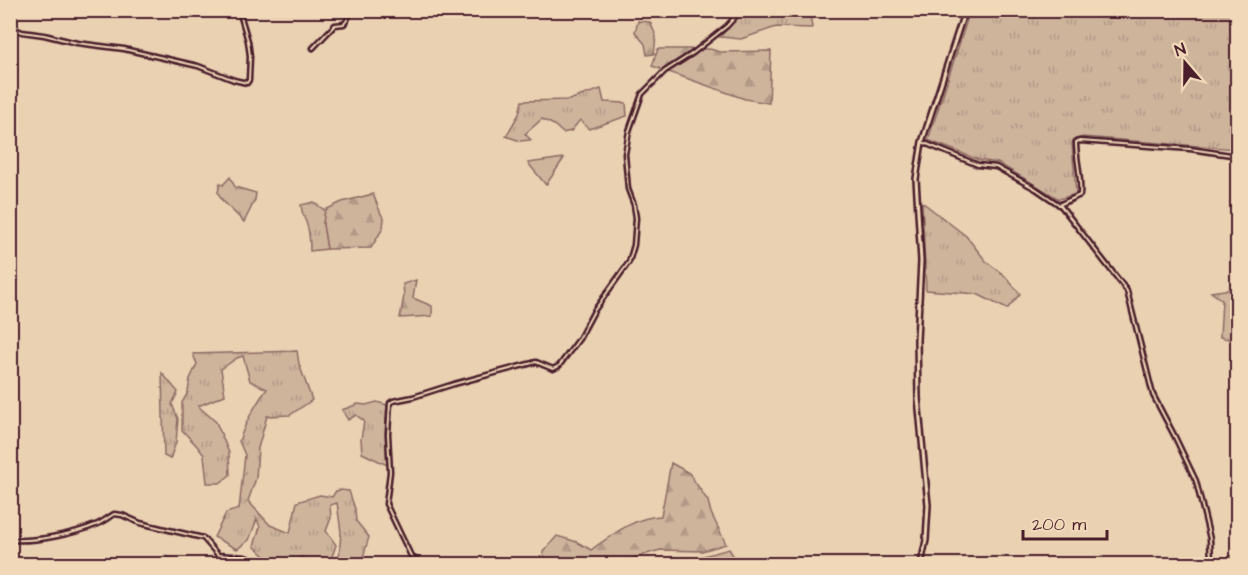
<svg xmlns="http://www.w3.org/2000/svg" width="1248" height="575" font-family="'Architects Daughter',sans-serif">
  <defs>
    <pattern id="grass-tufts" width="24" height="20" patternUnits="userSpaceOnUse" patternTransform="scale(1.5)"><rect width="24" height="20" fill="#cfb49c"/><path d="M3 7l-1-3M5 7V3M7 7l1-3M15 17l-1-3M17 17v-4M19 17l1-3" fill="none" stroke="#b39a87"/></pattern>
    <pattern id="forest-firs" width="22" height="20" patternUnits="userSpaceOnUse" patternTransform="scale(1.5)"><rect width="22" height="20" fill="#cfb49c"/><path d="M5 1l3.5 6h-7zM16 11l3.5 6h-7z" fill="#b39a87"/></pattern>
  </defs>
  <rect width="100%" height="100%" fill="#e9d1b2"/>
  <filter id="ink" filterUnits="userSpaceOnUse"><feTurbulence type="fractalNoise" baseFrequency=".0167" numOctaves="2"/><feDisplacementMap in="SourceGraphic" scale="12" xChannelSelector="R" yChannelSelector="G"/><feConvolveMatrix kernelMatrix="1 2 1 2 8 2 1 2 1" color-interpolation-filters="sRGB"/></filter>
  <g filter="url(#ink)">
    <!-- grass -->
    <g fill="url(#grass-tufts)" stroke="#8c6a64" stroke-width="1.5">
      <path d="M970,11H1237V149L1083,137L1073,140L1072,144L1076,194L1059,199L998,163L979,160L928,140Z"/>
      <path d="M810,13L812,28L776,27L741,39L720,37L740,15Z"/>
      <path d="M601,89L604,102L626,103L627,116L589,129L580,120L571,131L563,133L554,125L542,119L525,134L531,140L520,141L506,136L519,114L522,101L569,100Z"/>
      <path d="M564,158L546,185L528,163Z"/>
      <path d="M314,202L320,207L325,210L323,224L327,249L310,251C310,243 310,233 307,225C304,216 302,215 301,205Z"/>
      <path d="M922,202L966,236L986,261L1005,276L1020,294L1007,309L977,294L926,290Z"/>
      <path d="M1237,288L1238,340L1236,341L1220,337L1222,300L1211,292Z"/>
      <path d="M297,351L299,364L312,400L290,415L267,416L258,448L256,478L248,501L270,525L290,533L297,502L320,495L332,497L336,491L340,490L349,491L355,509L356,521L369,537L361,564H343L339,559L341,532L337,503L330,505L331,518L326,531L336,545L330,562L310,561L301,557L294,564L272,562L254,546L260,527L257,519L249,540L237,549L214,537L226,513L239,509L245,455L239,441C246,421 254,406 267,389L250,381L243,356L237,358L221,369L225,395L198,406L216,422L229,453L230,475L220,483H207L204,455L197,446L182,430V403L188,392L190,379L197,364L193,354Z"/>
      <path d="M162,373L178,392L172,404L178,419L176,442L170,459L164,456Z"/>
      <path d="M377,402L387,405L385,433L387,465L362,453L361,439L364,421L356,415L348,420L342,410L358,404L366,405Z"/>
      <path d="M164,556L188,562L189,564H153Z"/>
    </g>
    <!-- forest -->
    <g fill="url(#forest-firs)" stroke="#8c6a64" stroke-width="1.5">
      <path d="M638,21L650,22L656,36L654,54L647,55L645,44L635,32Z"/>
      <path d="M658,49H710L720,52L771,51L769,103L745,99L652,66Z"/>
      <path d="M230,177L235,187L256,193L255,200L244,222L221,199L218,192L220,183L223,185Z"/>
      <path d="M373,194L381,214L384,218L383,228L371,248L327,249L323,224L325,210L342,202Z"/>
      <path d="M416,280L413,298L432,306V316L400,318L404,296L403,284Z"/>
      <path d="M671,463L689,473L708,501L711,513L726,544L702,551L660,550L627,560L629,564H545L543,552L557,536L577,542L591,550C612,535 634,517 661,516Z"/>
      <path d="M729,549L738,563L734,564H630L667,559L696,558Z"/>
    </g>
    <g fill="none" stroke-linecap="round" stroke-linejoin="round">
      <defs>
        <g id="minor">
          <path d="M10,27L22,32L44,35L77,43L124,49L198,66L234,80L247,83L249,80L250,56L248,41L239,10"/>
          <path d="M313,48L335,25L344,24L347,20L351,10"/>
          <path d="M922,142L978,165L996,167L1036,189L1061,206L1121,283L1127,291L1153,395L1174,435L1196,481L1210,539L1211,561L1213,564"/>
          <path d="M1059,205L1080,195C1082,178 1076,160 1076,142L1080,141L1190,149L1238,156"/>
          <path d="M10,540C36,542 74,534 98,524C104,521 109,517 114,514L122,515L140,523L203,538L218,555L245,557L264,564"/>
          <path d="M421,564L411,556L386,504L390,472L388,434L390,403L393,401L413,397L454,384L536,362L553,369L559,366L579,339L594,311L629,262L634,245L636,218L634,205L628,189L625,154L629,131L642,94L665,71L693,53L727,26L735,17L739,10"/>
        </g>
        <path id="secondary" d="M921,564L926,540L928,505L918,398L917,340L921,261L916,179L922,142L965,10"/>
      </defs>
      <!-- minor casing -->
      <use href="#minor" stroke="#4a1f2b" stroke-width="7"/>
      <!-- secondary casing -->
      <use href="#secondary" stroke="#4a1f2b" stroke-width="8"/>
      <!-- minor -->
      <use href="#minor" stroke="#f0d8b8" stroke-width="2"/>
      <!-- secondary -->
      <use href="#secondary" stroke="#f0d8b8" stroke-width="3"/>
    </g>
  </g>
  <!-- margin -->
  <rect width="1248" height="575" fill="none" stroke="#f0d8b8" stroke-width="36"/>
  <rect x="18" y="18" width="1212" height="539" fill="none" stroke="#4a1f2b" stroke-width="2" filter="url(#ink)"/>
  <!-- north arrow -->
  <g transform="translate(1185 63) rotate(340)" stroke="#f0d8b8" stroke-width="4.5" paint-order="stroke">
  <path d="M0-4.5L10 22L0 15L-10 22Z" fill="#4a1f2b"/>
  <text y="-9" font-size="16" font-weight="bold" text-anchor="middle" fill="#4a1f2b">N</text>
  </g>
  <!-- scale -->
  <path d="M1023 530v9h84v-9" fill="none" stroke="#4a1f2b" stroke-width="3"/>
  <text x="1032" y="530" font-size="18" fill="#4a1f2b" stroke="#f0d8b8" stroke-width="4.5" paint-order="stroke">200 m</text>
</svg>
